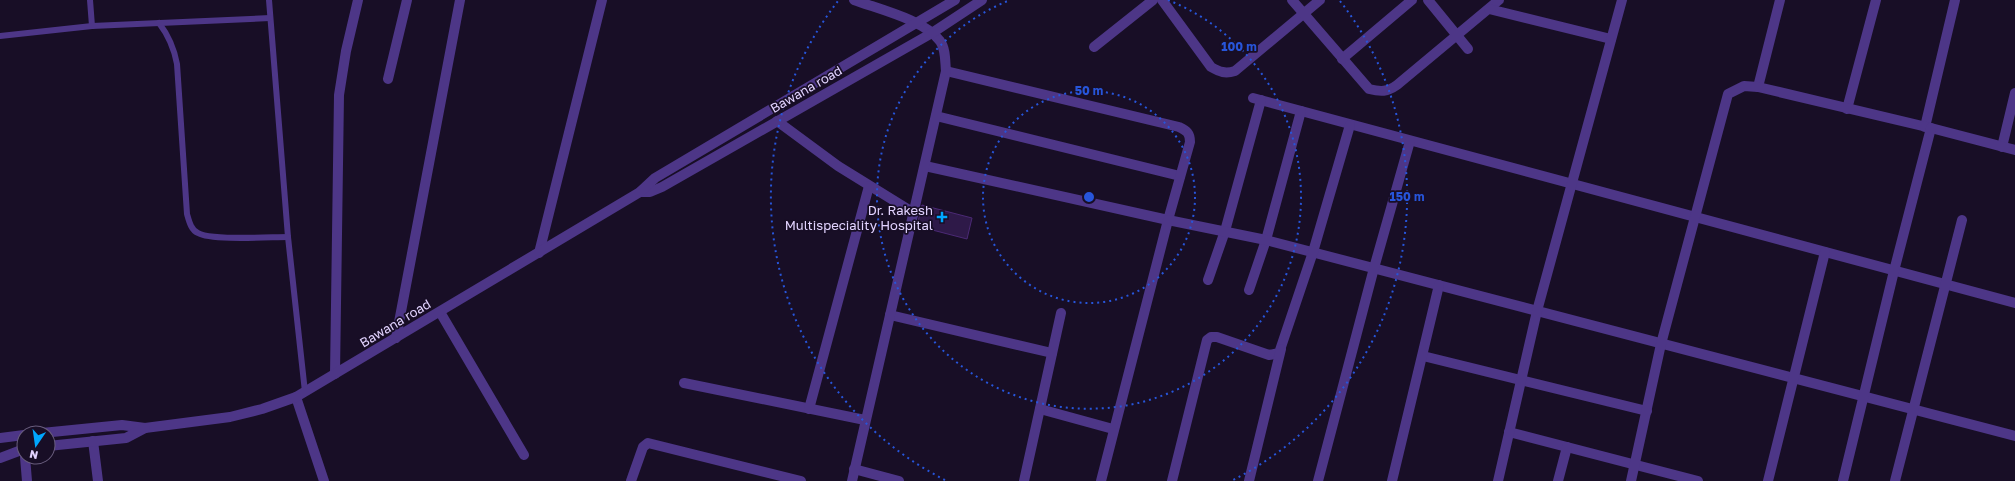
<svg xmlns="http://www.w3.org/2000/svg" width="2015" height="481" font-family="'Golos Text',sans-serif">
  <rect width="100%" height="100%" fill="#180e26"/>
  <!-- building -->
  <path fill="#2e1948" stroke="#4b2975" d="M922,205L972,218L967,239L917,226Z"/>
  <g fill="none" stroke-linecap="round" stroke-linejoin="round">
    <!-- service -->
    <g stroke="#4d3687" stroke-width="6">
      <path d="M90,0L92,26"/>
      <path d="M269,0L288,237L305,392"/>
      <path d="M159,23C169,36 174,48 177,64L187,214C189,221 191,230 198,233C211,241 270,237 288,237"/>
      <path d="M0,36L92,26L270,18"/>
    </g>
    <!-- minor -->
    <g stroke="#4d3687" stroke-width="10">
      <path d="M1162,0L1211,67C1220,72 1225,74 1235,71L1320,0"/>
      <path d="M1292,0L1369,89C1381,92 1387,92 1397,85L1499,0"/>
      <path d="M1428,0L1468,49"/>
      <path d="M1489,9L1611,39"/>
      <path d="M1094,47L1153,0"/>
      <path d="M1342,59L1412,0"/>
      <path d="M388,79L407,0"/>
      <path d="M1758,87L1780,0"/>
      <path d="M1253,98L2015,303"/>
      <path d="M1847,109L1876,0"/>
      <path d="M936,116L1180,176"/>
      <path d="M777,121L838,166L914,213"/>
      <path d="M1925,127L1955,0"/>
      <path d="M2002,147L2015,93"/>
      <path d="M925,166L1168,220L1190,142C1190,133 1187,131 1179,127L946,71"/>
      <path d="M539,253L602,0"/>
      <path d="M1208,280L1225,231L1261,100"/>
      <path d="M1249,290L1266,240L1301,111"/>
      <path d="M440,312L524,455"/>
      <path d="M890,315L1052,353"/>
      <path d="M396,338L460,0"/>
      <path d="M1423,356L1647,411"/>
      <path d="M335,374L339,95L346,51L358,0"/>
      <path d="M684,383L865,420"/>
      <path d="M296,397L324,481"/>
      <path d="M809,409L869,186"/>
      <path d="M1040,409L1113,429"/>
      <path d="M1509,432L1698,481"/>
      <path d="M93,441L98,481"/>
      <path d="M25,457L27,481"/>
      <path d="M854,469L899,481"/>
      <path d="M631,481L643,447L648,443L801,481"/>
      <path d="M852,481L946,71C945,62 946,49 940,41C925,20 878,9 854,0"/>
      <path d="M1024,481L1061,313"/>
      <path d="M1101,481L1168,220L1266,240L2015,436"/>
      <path d="M1172,481L1207,340L1211,337H1217L1269,355L1279,353L1313,252L1350,125"/>
      <path d="M1249,481L1281,349"/>
      <path d="M1318,481L1374,268L1410,141"/>
      <path d="M1392,481L1439,285"/>
      <path d="M1498,481L1537,311L1622,0"/>
      <path d="M1558,481L1567,447"/>
      <path d="M1631,481L1661,344L1728,94L1744,86L1758,87L1931,128L2015,150"/>
      <path d="M1768,481L1825,252"/>
      <path d="M1843,481L1894,271L1931,128"/>
      <path d="M1895,481L1962,220"/>
    </g>
    <!-- tertiary -->
    <g stroke="#4d3687" stroke-width="10">
      <path d="M640,192H650L662,187L932,33L982,0"/>
      <path d="M42,433L122,425L145,428L230,417L262,409L296,397L640,192L655,178L955,0"/>
      <path d="M0,438L24,435"/>
      <path d="M48,446L126,438L145,428"/>
      <path d="M0,458L24,449"/>
    </g>
  </g>
  <!-- distance rings -->
  <g fill="none" stroke="#2755da" stroke-width="2" stroke-dasharray="2 4">
    <circle cx="1089" cy="197" r="106"/>
    <path d="M1168 0A212 212 0 1 1 1010 0"/>
    <path d="M945 480A318 318 0 0 1 838 1M1340 1A318 318 0 0 1 1233 480"/>
  </g>
  <!-- markers -->
  <path fill="#00a7fe" stroke="#180e26" stroke-width="1.5" d="M940 211h4v4h4v4h-4v4h-4v-4h-4v-4h4z"/>
  <g text-anchor="middle" dominant-baseline="central" stroke-width="3.5" stroke-linejoin="round" paint-order="stroke">
    <!-- street labels -->
    <g font-size="13" fill="#e2d3ff" stroke="#180e26">
      <text transform="translate(806 89) rotate(-30)">Bawana road</text>
      <text transform="translate(395 323) rotate(-31)">Bawana road</text>
    </g>
    <!-- poi labels -->
    <g font-size="13" fill="#e2d3ff" stroke="#180e26" text-anchor="end">
      <text x="933" y="210">Dr. Rakesh<tspan x="933" dy="15">Multispeciality Hospital</tspan></text>
    </g>
  </g>
  <circle cx="1089" cy="197" r="6" fill="#2755da" stroke="#180e26" stroke-width="2"/>
  <g font-size="12" text-anchor="middle" font-weight="bold" fill="#2755da" stroke="#180e26" stroke-width="3.5" stroke-linejoin="round" paint-order="stroke">
    <text x="1239" y="51">100 m</text>
    <text x="1089" y="95">50 m</text>
    <text x="1407" y="201">150 m</text>
  </g>
  <!-- north arrow -->
  <g transform="translate(36 445) rotate(193)"><circle r="19" fill="#180e26" stroke="#695d7d"/>
  <path d="M0-3L7 15L0 10L-7 15Z" fill="#00a7fe"/>
  <text y="-6" font-size="11" font-weight="bold" text-anchor="middle" fill="#e2d3ff">N</text>
  </g>
</svg>
